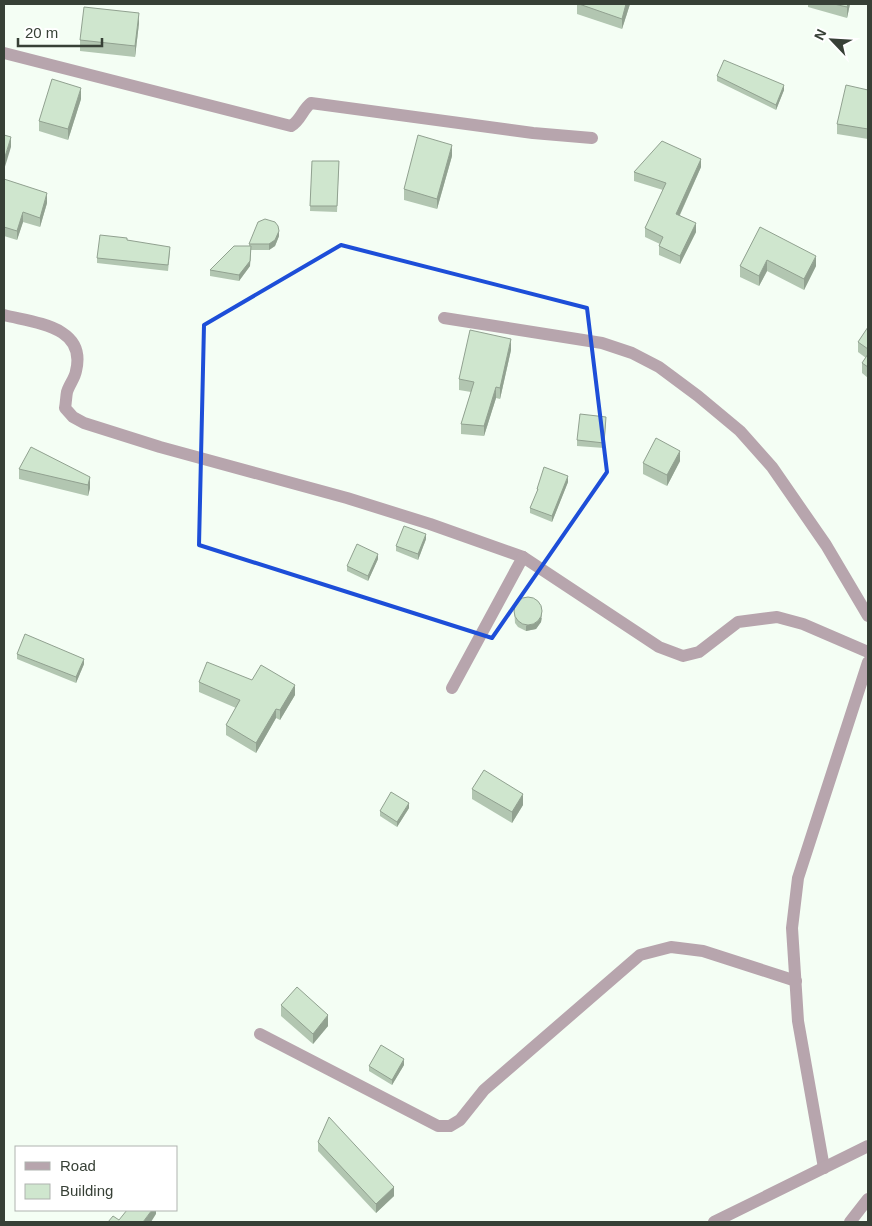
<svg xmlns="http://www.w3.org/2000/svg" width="872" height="1226" font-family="Helvetica,sans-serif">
  <rect width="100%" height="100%" fill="#f4fef4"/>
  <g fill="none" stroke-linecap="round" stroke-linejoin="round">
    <!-- street -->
    <g stroke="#b7a5ad" stroke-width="12">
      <path d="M4,53L291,126C301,120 302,110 311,103L533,133L592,138"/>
      <path d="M4,315C35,323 87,326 76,371C75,378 69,385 67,392C66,397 66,403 65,408L73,417L84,423L160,447L347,498L430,524L523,557L659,647L683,656L699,652L738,622L777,617L803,624L868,652"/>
      <path d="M444,318L602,343L632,353L659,367L698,396L740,431L772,467L826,545L868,616"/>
      <path d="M452,688L523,557"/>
      <path d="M260,1034L438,1126H450L460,1120L484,1090L640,955L671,947L703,951L796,981"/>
      <path d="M824,1168L798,1021L792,928L798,878L868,662"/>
      <path d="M714,1222L868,1146"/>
      <path d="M850,1222L868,1199"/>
    </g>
  </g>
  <!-- wall -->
  <g fill="#b2c6b1">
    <path d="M577,4H630L622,29L577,14Z"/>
    <path d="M808,4H850L847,18L808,7Z"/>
    <path d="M139,23L135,57L80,51V40Z"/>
    <path d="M717,76L784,90L776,110L717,81Z"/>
    <path d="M868,90V139L837,134V124Z"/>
    <path d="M81,99L68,140L39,131V121Z"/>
    <path d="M452,156L437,209L404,200V189Z"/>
    <path d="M312,161H339L337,212L310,211Z"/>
    <path d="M701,167L680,215L696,232L680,264L659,255V246L660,244L645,237V228L663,190L634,181V172Z"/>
    <path d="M4,179L47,203L40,227L23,222L17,240L4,236Z"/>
    <path d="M760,227L816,266L804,290L767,271L759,286L740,277V266Z"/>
    <path d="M279,236L275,246L269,250H251L250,266L239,281L210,276V270L249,246V244Z"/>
    <path d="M127,240L170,252L168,271L97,263V258Z"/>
    <path d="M868,327V378L862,373V363L866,358L858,352V342Z"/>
    <path d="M511,350L500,399L496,398L484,436L461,434V424L471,392L459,390V379Z"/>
    <path d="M606,422L604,448L577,446V440Z"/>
    <path d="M680,461L667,486L643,474V463Z"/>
    <path d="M19,469L90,477V488L88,496L19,479Z"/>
    <path d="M568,482L552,522L530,513V508L537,493V489Z"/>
    <path d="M426,539L418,560L396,551V546Z"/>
    <path d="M378,559L368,581L347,571V566Z"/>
    <path d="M514,608L542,618L541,622L536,629L526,631L518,627L515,623Z"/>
    <path d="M17,654L84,664L76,683L17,659Z"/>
    <path d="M252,680L295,695L280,720L276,718L256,753L226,735V725L236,708L199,692V682Z"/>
    <path d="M472,789L523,805L512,823L472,799Z"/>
    <path d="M409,808L397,827L380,816V811Z"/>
    <path d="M281,1005L328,1026L313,1044L281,1016Z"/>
    <path d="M404,1065L392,1085L369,1071V1066Z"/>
    <path d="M318,1142L394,1196L376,1213L318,1151Z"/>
  </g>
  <!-- shaded-wall -->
  <g fill="#91a190">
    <path d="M626,4H630L622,29V19Z"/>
    <path d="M848,4H850L847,18V7Z"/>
    <path d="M139,13V23L135,57V46Z"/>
    <path d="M784,85V90L776,110V105Z"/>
    <path d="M81,88V99L68,140V129Z"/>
    <path d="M11,137V147L4,170V160Z"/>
    <path d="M452,145V156L437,209V199Z"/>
    <path d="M701,159V167L676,223V214Z"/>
    <path d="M47,193V203L40,227V218Z"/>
    <path d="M23,212V222L17,240V231Z"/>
    <path d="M696,223V232L680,264V256Z"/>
    <path d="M279,231V236L275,246L269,250V244Z"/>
    <path d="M251,246L250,266L239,281V275Z"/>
    <path d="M816,256V266L804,290V279Z"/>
    <path d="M767,260V271L759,286V276Z"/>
    <path d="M511,339V350L500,399V388Z"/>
    <path d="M496,387V398L484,436V426Z"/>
    <path d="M680,451V461L667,486V475Z"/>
    <path d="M568,476V482L552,522V516Z"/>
    <path d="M90,477V488L88,496V485Z"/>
    <path d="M426,534V539L418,560V554Z"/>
    <path d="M378,554V559L368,581V576Z"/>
    <path d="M542,612L541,622L536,629L526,631V626Z"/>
    <path d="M84,659V664L76,683V677Z"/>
    <path d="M295,685V695L280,720V710Z"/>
    <path d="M276,709V718L256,753V743Z"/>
    <path d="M523,794V805L512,823V812Z"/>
    <path d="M409,803V808L397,827V822Z"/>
    <path d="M328,1015V1026L313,1044V1034Z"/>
    <path d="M404,1059V1065L392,1085V1080Z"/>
    <path d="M394,1187V1196L376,1213V1204Z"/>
    <path d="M152,1210H156V1214L151,1222H143Z"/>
  </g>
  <!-- building -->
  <g fill="#cfe6ce" stroke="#91a190">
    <path d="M579,4H626L622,19Z"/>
    <path d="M834,4H848L847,7Z"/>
    <path d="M84,7L139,13L135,46L80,40Z"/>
    <path d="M724,60L784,85L776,105L717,76Z"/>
    <path d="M52,79L81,88L68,129L39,121Z"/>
    <path d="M846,85L868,90V129L837,124Z"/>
    <path d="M4,135L11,137L4,160Z"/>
    <path d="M418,135L452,145L437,199L404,189Z"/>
    <path d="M662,141L701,159L676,214L696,223L680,256L659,246L663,237L645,228L666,183L634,172Z"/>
    <path d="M312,161H339L337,206H310Z"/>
    <path d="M4,179L47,193L40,218L23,212L17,231L4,227Z"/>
    <path d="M265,219L275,222L278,226L279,231L275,240L269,244H249L258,222Z"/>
    <path d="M760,227L816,256L804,279L767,260L759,276L740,266Z"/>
    <path d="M100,235L127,238V240L170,247L168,265L97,258Z"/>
    <path d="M234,246H251L250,261L239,275L210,270Z"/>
    <path d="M868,327V349L858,342Z"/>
    <path d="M470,330L511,339L500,388L496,387L484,426L461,424L474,382L459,379Z"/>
    <path d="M868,354V367L862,363Z"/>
    <path d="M580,414L606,417L604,443L577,440Z"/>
    <path d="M656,438L680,451L667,475L643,463Z"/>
    <path d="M31,447L90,477L88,485L19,469Z"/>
    <path d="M544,467L568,476L552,516L530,508L538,489H537Z"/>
    <path d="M404,526L426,534L418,554L396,546Z"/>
    <path d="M357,544L378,554L368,576L347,566Z"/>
    <circle cx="528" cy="611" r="14"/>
    <path d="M25,634L84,659L76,677L17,654Z"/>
    <path d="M207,662L252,680L261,665L295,685L280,710L276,709L256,743L226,725L240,700L199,682Z"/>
    <path d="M484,770L523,794L512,812L472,789Z"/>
    <path d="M391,792L409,803L397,822L380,811Z"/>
    <path d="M297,987L328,1015L313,1034L281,1005Z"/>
    <path d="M381,1045L404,1059L392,1080L369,1066Z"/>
    <path d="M329,1117L394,1187L376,1204L318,1142Z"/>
    <path d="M127,1210H152L143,1222H108L113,1216L119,1220Z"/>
  </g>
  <!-- marked area -->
  <path fill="none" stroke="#1d4ed8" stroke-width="4" stroke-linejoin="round" d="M341,245L587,308L607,472L492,638L199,545L204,325Z"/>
  <!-- border -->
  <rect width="872" height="1226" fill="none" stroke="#374036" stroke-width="10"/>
  <!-- legend -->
  <rect x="15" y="1146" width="162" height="65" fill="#ffffff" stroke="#afb3af"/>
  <rect x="25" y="1162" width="25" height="8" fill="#b7a5ad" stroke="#afb3af"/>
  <text x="60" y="1171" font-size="15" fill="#374036">Road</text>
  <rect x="25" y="1184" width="25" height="15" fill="#cfe6ce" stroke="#afb3af"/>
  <text x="60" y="1196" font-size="15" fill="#374036">Building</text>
  <!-- north arrow -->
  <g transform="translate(832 40) rotate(295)" stroke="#ffffff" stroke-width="4" paint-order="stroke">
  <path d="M0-4L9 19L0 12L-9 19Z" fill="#374036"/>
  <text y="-8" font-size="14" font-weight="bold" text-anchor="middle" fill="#374036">N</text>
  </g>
  <!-- scale -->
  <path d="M18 38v8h84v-8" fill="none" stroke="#374036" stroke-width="2.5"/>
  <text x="25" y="38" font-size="15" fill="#374036" stroke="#ffffff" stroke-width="4" paint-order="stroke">20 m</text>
</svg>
